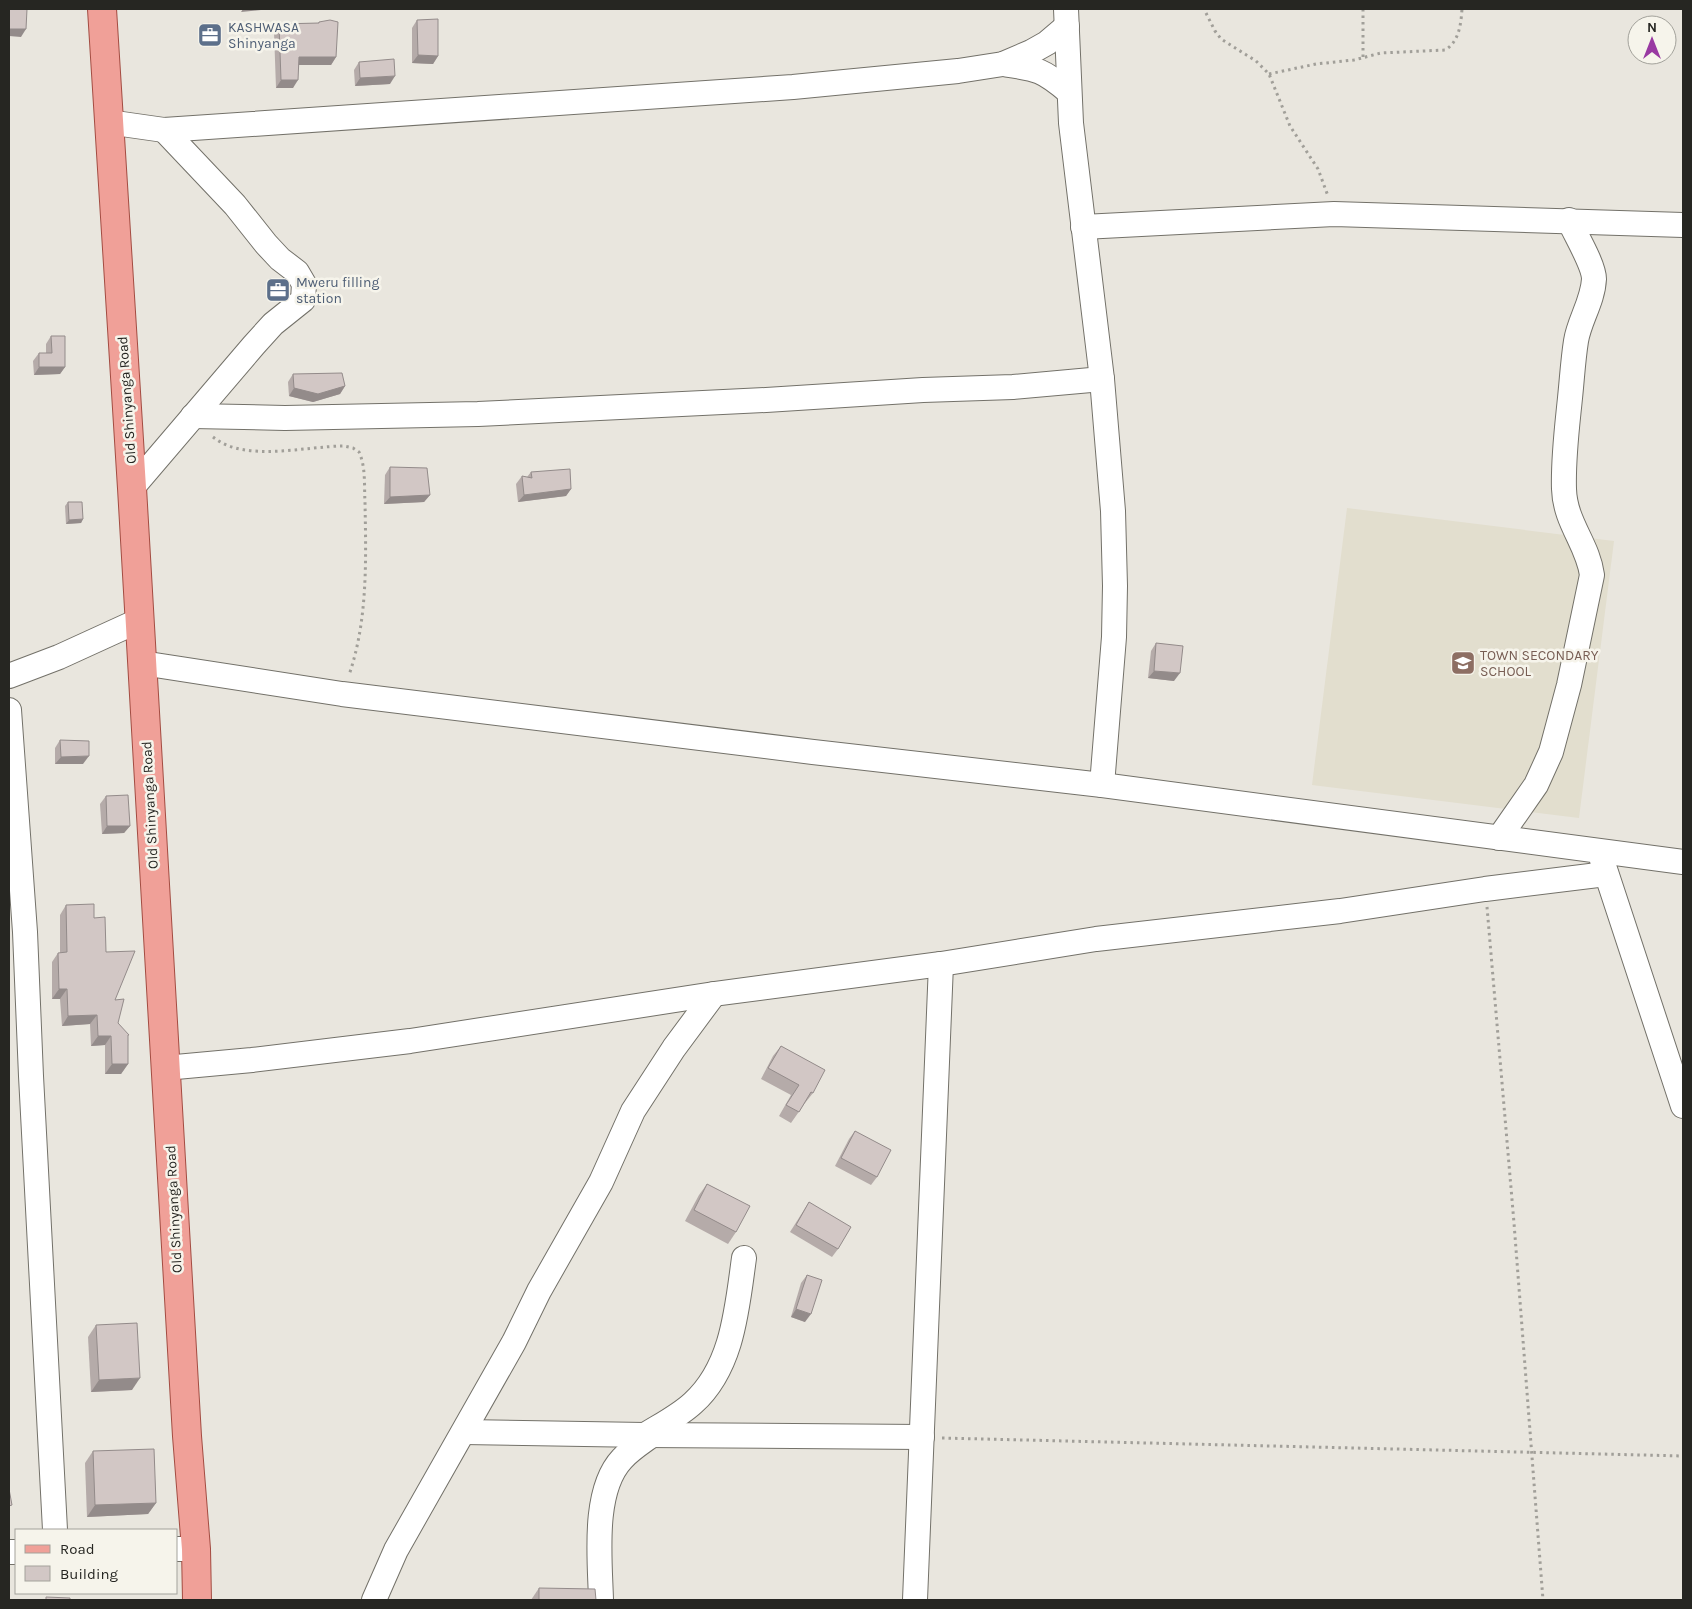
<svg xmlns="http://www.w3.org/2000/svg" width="1692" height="1609" font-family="Karla,sans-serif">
  <rect width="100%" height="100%" fill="#e9e6de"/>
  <!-- built -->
  <path fill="#e2dece" d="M1347,508L1614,541L1579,818L1312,785Z"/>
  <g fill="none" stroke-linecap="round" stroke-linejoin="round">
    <defs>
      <g id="minor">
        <path d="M1066,9L1071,123L1102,379L1113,511L1115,586L1114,637L1102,785"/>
        <path d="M1003,64C1037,69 1042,69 1069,92"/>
        <path d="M108,122L164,130L793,87L958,71L1003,64L1031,52L1047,43L1067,26"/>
        <path d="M1083,227L1334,214L1683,225"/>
        <path d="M193,416L285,418L478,414L766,400L923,390L1013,387L1102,379"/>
        <path d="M132,488L254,345L273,324L303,300L304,284L297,272L280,259L266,244L235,205L164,130"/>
        <path d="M142,663L342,694L813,752L1102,785L1683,862"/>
        <path d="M9,676L59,657L140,620"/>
        <path d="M9,710L25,932L31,1076L55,1530"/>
        <path d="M1499,838L1536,785L1551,752L1569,685L1592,575C1588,544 1565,523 1564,489C1563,458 1567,428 1570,398C1572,379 1573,360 1576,341C1579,321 1593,301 1594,279C1594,265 1575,234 1569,220"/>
        <path d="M1602,860L1683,1106"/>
        <path d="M165,1068L252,1060L410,1041L714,994L941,964L1096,939L1340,911L1485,889L1606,874"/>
        <path d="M464,1432L645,1435L922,1437"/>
        <path d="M645,1435C661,1425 679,1416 693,1403C733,1367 737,1308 744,1258"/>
        <path d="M176,1549H196"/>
        <path d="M9,1552H16"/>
        <path d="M374,1600L396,1550L514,1342L539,1291L601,1182L633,1111L674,1048L714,994"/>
        <path d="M601,1600C600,1560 592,1491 622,1459C630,1450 641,1443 652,1435"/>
        <path d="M915,1600L941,964"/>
      </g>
      <path id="major" d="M102,9L132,488L187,1436L196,1549L197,1600"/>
    </defs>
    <!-- minor casing -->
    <use href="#minor" stroke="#737169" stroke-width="26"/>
    <!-- major casing -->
    <use href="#major" stroke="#a34c42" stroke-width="30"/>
    <!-- path -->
    <g stroke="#a19f99" stroke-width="3" stroke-dasharray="2.5 4" stroke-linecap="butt">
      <path d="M1363,9V58"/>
      <path d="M1206,13L1215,31L1221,39L1256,61L1269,74L1290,126L1318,169L1328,196"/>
      <path d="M1269,74L1316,64L1354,60L1381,53L1445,50C1459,42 1461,24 1462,9"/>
      <path d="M213,437C245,463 306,446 344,446L353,448L359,452C366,467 364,486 365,502C366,559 368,620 349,675"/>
      <path d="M1487,907L1514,1223L1543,1600"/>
      <path d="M942,1438L1683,1456"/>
    </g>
    <!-- minor -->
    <use href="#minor" stroke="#fff" stroke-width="24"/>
    <!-- major -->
    <use href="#major" stroke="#f0a098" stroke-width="28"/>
  </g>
  <!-- wall -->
  <g fill="#b5aba9">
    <path d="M417,20L438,56L433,64L412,63V28Z"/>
    <path d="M319,22L336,57L331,65H299L293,88H276L274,32L279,24L318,23Z"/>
    <path d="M359,62L390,84L355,86L354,70Z"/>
    <path d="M51,336L65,367L60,374L34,375L33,361L39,353H46V344Z"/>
    <path d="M293,374L345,386L340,394L313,402L289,396L288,382Z"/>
    <path d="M390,467L430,495L424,502L384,504L385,475Z"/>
    <path d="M531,472L571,489L566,496L518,502L516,484L522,476L527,477Z"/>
    <path d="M68,502L83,519L81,523L66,524L65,506Z"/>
    <path d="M1156,643L1174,681L1148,678L1151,651Z"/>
    <path d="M60,740L83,764H55V748Z"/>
    <path d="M106,796L130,826L124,833L102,834L100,804Z"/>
    <path d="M66,905L94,918L106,952L115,1000L118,1023L128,1038V1064L121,1074H105V1045L91,1046L90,1024L62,1026L60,999H52V962L58,953H60V915Z"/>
    <path d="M781,1046L813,1093L805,1103L791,1123L779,1116L791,1095L761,1079L773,1056Z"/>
    <path d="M855,1131L877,1177L871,1185L835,1166L849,1139Z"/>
    <path d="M707,1184L736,1232L728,1244L685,1221L699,1195Z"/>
    <path d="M809,1202L838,1249L832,1257L790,1232Z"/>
    <path d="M807,1275L805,1322L791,1317L801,1283Z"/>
    <path d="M96,1325L132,1390L91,1392L88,1337Z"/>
    <path d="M93,1451L156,1503L148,1514L87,1517L85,1463Z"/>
    <path d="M539,1588L596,1600H531Z"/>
  </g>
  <!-- shaded-wall -->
  <g fill="#938b8a">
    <path d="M243,9H270L241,12Z"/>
    <path d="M9,29H26L21,37L9,36Z"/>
    <path d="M418,55L438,56L433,64L412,63Z"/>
    <path d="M299,57H336L331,65H293Z"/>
    <path d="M395,76L390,84L355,86L360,78Z"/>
    <path d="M281,80H298L293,88H276Z"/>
    <path d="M39,367H65L60,374L34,375Z"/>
    <path d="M345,386L340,394L313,402L289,396L294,388Z"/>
    <path d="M571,489L566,496L518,502L524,495Z"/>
    <path d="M430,495L424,502L384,504L390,497Z"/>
    <path d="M83,519L81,523L66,524L69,520Z"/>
    <path d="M1154,671L1180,673L1174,681L1148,678Z"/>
    <path d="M89,756L83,764H55L61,757Z"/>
    <path d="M107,826H130L124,833L102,834Z"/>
    <path d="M59,989H67L60,999H52Z"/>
    <path d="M97,1015L90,1024L62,1026L68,1016Z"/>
    <path d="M98,1036H111L105,1045L91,1046Z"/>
    <path d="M112,1064H128L121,1074H105Z"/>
    <path d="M796,1309L811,1314L805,1322L791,1317Z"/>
    <path d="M140,1378L132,1390L91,1392L99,1380Z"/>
    <path d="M156,1503L148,1514L87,1517L95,1505Z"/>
  </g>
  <!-- building -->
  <g fill="#d2c7c5" stroke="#938b8a">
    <path d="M9,9H27L26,29H9Z"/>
    <path d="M438,19V56L418,55L417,20Z"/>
    <path d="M330,20L338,22L336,57H299L298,80H281L279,24L319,23V22Z"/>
    <path d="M394,59L395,76L360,78L359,62Z"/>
    <path d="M51,336H65V367H39V353H52Z"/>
    <path d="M342,373L345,386L318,394L294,388L293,374Z"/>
    <path d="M390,467L427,468L430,495L390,497Z"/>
    <path d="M570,469L571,489L524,495L522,476L532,478L531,472Z"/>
    <path d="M68,502H82L83,519L69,520Z"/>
    <path d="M1156,643L1183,646L1180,673L1154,671Z"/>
    <path d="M60,740L89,741V756L61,757Z"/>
    <path d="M128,795L130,826H107L106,796Z"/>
    <path d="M94,904V918L105,917L106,952L135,951L115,1000L124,999L118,1023L129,1035H128V1064H112L111,1036H98L97,1015L68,1016L67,989H59L58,953L67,952L66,905Z"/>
    <path d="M781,1046L825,1070L813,1093L811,1092L799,1112L786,1105L799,1085L768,1068Z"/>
    <path d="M855,1131L891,1150L877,1177L841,1158Z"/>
    <path d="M707,1184L750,1206L736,1232L694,1210Z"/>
    <path d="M809,1202L851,1227L838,1249L796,1225Z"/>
    <path d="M807,1275L822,1280L811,1314L796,1309Z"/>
    <path d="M137,1323L140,1378L99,1380L96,1325Z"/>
    <path d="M154,1449L156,1503L95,1505L93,1451Z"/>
    <path d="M9,1489L12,1505L9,1506Z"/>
    <path d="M539,1588L595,1589L596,1600H539Z"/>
    <path d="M46,1597L70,1598V1600H46Z"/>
  </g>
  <!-- icons -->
  <defs>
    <symbol id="office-square" viewBox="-11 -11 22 22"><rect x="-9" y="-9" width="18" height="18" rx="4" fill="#5c6f8a" stroke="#f6f4eb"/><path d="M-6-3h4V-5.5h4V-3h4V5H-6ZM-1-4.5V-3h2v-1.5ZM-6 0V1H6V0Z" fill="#fff"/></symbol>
    <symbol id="school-square" viewBox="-11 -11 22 22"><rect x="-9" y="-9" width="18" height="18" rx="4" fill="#8d6e63" stroke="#f6f4eb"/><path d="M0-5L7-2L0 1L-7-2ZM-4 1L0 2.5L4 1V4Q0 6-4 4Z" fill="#fff"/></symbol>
  </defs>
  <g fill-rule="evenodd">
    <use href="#office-square" x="196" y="21" width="28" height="28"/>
    <use href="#office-square" x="264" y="276" width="28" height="28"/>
    <use href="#school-square" x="1449" y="649" width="28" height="28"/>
  </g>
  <g text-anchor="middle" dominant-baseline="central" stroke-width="5" stroke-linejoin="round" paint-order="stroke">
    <!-- service labels -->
    <g font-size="14" fill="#4e5e75" stroke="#f6f4eb" text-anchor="start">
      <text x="228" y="27">KASHWASA<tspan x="228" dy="16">Shinyanga</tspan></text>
      <text x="296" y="282">Mweru filling<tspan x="296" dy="16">station</tspan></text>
    </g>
    <!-- street labels -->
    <g font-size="14" fill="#262622" stroke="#f6f4eb">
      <text transform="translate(127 400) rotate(-94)">Old Shinyanga Road</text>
      <text transform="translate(150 805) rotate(-93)">Old Shinyanga Road</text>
      <text transform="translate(174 1209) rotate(-93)">Old Shinyanga Road</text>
    </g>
    <!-- education labels -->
    <g font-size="14" fill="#785e54" stroke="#f6f4eb" text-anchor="start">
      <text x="1480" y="655">TOWN SECONDARY<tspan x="1480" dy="16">SCHOOL</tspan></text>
    </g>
  </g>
  <!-- border -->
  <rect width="1692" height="1609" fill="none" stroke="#262622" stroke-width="20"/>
  <!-- legend -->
  <rect x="15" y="1529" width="162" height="65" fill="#f6f4eb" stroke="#a3a29b"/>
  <rect x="25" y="1545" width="25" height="8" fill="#f0a098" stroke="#a3a29b"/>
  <text x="60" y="1554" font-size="15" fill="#262622">Road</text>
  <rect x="25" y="1566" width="25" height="15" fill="#d2c7c5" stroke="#a3a29b"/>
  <text x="60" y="1579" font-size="15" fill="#262622">Building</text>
  <!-- north arrow -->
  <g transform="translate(1652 40)"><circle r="24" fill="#f6f4eb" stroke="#a3a29b"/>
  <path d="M0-4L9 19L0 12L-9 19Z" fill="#9939a2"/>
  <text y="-8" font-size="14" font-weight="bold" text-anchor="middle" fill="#262622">N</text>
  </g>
</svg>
